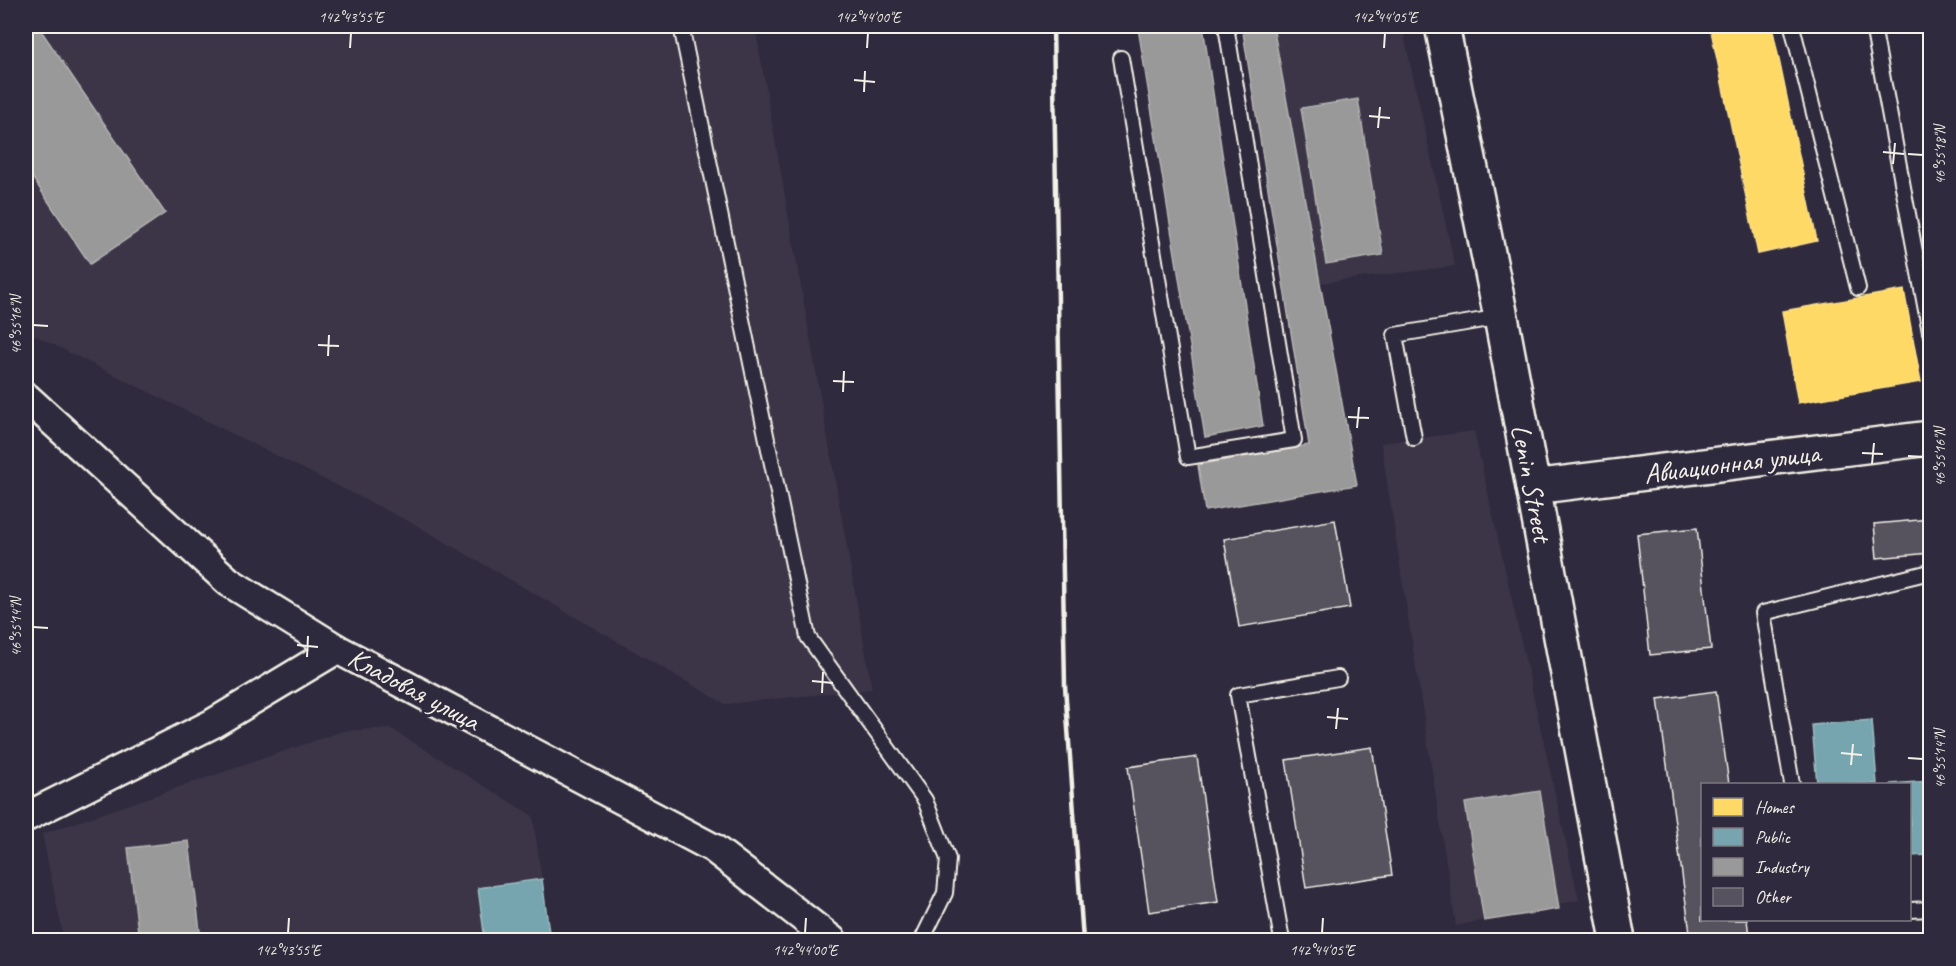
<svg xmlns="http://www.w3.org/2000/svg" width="1956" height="966" font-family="Caveat,sans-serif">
  <rect width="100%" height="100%" fill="#2f2a3d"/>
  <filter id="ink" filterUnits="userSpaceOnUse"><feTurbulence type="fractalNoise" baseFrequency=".0167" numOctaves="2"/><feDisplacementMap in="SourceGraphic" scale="12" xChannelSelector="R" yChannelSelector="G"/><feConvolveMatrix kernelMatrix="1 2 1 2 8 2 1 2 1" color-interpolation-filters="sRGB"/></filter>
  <g filter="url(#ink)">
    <!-- built -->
    <g fill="#3b3647">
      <path d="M26,26H755L872,689L725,704L414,524L26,331Z"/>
      <path d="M1273,26H1402L1455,266L1320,283Z"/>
      <path d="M1474,431L1579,900L1456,926L1381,443Z"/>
      <path d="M390,728L533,816L550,940H64L42,834L343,731Z"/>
    </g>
    <!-- homes -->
    <g fill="#ffd966" stroke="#fce08d" stroke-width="1.5">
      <path d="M1710,26H1772L1817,241L1758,254Z"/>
      <path d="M1904,290L1921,382L1798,403L1782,311Z"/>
    </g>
    <!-- public -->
    <g fill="#76a5af" stroke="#9cbcc0" stroke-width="1.5">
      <path d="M1872,720L1877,784H1817L1812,725Z"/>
      <path d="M1930,781V855L1910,856V784H1890Z"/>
      <path d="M542,879L550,940H485L478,888Z"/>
    </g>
    <!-- industry -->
    <g fill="#999" stroke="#b4b3b1" stroke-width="1.5">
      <path d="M26,26H38L165,213L90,264L26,168Z"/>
      <path d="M1153,26H1203L1263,426L1205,437L1138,28Z"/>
      <path d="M1242,26H1273L1357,485L1205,511L1198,465L1309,445Z"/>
      <path d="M1358,99L1383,255L1326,264L1301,108Z"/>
      <path d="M1540,791L1559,909L1484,921L1465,803Z"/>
      <path d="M189,841L201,940H139L128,848Z"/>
    </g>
    <!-- building -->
    <g fill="#56525f" stroke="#f4f1e8" stroke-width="1.5">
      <path d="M1930,519V553L1877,558L1874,524Z"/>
      <path d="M1335,520L1350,608L1239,627L1224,539Z"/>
      <path d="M1697,528L1711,649L1650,655L1637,534Z"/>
      <path d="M1716,691L1729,784H1702V920H1747L1749,936L1691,940L1658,699Z"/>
      <path d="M1372,747L1392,875L1306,888L1286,760Z"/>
      <path d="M1197,757L1218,902L1149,912L1128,767Z"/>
    </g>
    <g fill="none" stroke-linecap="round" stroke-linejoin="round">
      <defs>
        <g id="service">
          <path d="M681,26L808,637L925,800L948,859L945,893L922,940"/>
          <path d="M1792,26L1858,288"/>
          <path d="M1873,26L1930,332"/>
          <path d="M1121,58L1188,457L1294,440L1226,26"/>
          <path d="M1414,438L1395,335L1501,317"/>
          <path d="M1792,784L1763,613L1930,572"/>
          <path d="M1910,910L1930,909"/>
          <path d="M1282,940L1238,695L1338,678"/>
        </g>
        <g id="minor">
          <path d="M26,397L229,582L337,649L713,848L832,940"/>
          <path d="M26,817L212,724L337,649"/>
        </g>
        <path id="tertiary" d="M1533,487L1930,438"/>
        <path id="secondary" d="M1442,26L1501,317L1618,940"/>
      </defs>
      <!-- service casing -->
      <use href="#service" stroke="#f4f1e8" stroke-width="18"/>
      <!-- minor casing -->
      <use href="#minor" stroke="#f4f1e8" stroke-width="33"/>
      <!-- tertiary casing -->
      <use href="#tertiary" stroke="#f4f1e8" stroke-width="38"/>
      <!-- secondary casing -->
      <use href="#secondary" stroke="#f4f1e8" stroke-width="38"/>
      <!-- service -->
      <use href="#service" stroke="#2f2a3d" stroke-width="14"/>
      <!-- minor -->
      <use href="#minor" stroke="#2f2a3d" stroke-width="28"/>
      <!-- tertiary -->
      <use href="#tertiary" stroke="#2f2a3d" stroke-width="33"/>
      <!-- secondary -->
      <use href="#secondary" stroke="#2f2a3d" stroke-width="33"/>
      <!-- rail -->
      <path stroke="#f4f1e8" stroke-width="4.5" d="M1053,26L1065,686L1083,940"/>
    </g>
  </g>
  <!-- ticks -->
  <path fill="none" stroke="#f4f1e8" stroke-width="2" d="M350,48L351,33M867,48L868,33M1384,48L1385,33M854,80L875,82M864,92L865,71M1369,116L1390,118M1378,128L1380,107M1883,152L1904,154M1908,154L1923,155M1893,164L1895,143M33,325L48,326M318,345L339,346M328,356L329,335M833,381L854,382M843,392L844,371M1348,417L1369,418M1357,428L1359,407M1862,453L1883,454M1908,456L1923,457M1872,464L1874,443M33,627L48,628M297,645L318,647M307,657L308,636M812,681L833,683M822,693L823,672M1327,717L1348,719M1336,729L1338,708M1841,753L1862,755M1908,758L1923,759M1851,765L1853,744M288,933L289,918M805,933L806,918M1322,933L1323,918"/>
  <g text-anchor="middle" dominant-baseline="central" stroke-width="6" stroke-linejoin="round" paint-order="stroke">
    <!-- street labels -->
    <g font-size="28" fill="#f4f1e8" stroke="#2f2a3d">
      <text transform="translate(1732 463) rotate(-7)">Авиационная улица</text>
      <text transform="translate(1532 483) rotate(79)">Lenin Street</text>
      <text transform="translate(414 689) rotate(28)">Кладовая улица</text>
    </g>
  </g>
  <!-- margin -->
  <rect width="1956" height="966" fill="none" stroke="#2f2a3d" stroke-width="66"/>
  <!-- legend -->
  <rect x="1701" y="783" width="210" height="138" fill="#2f2a3d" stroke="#7e7a81" stroke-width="1.5"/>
  <rect x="1713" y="798" width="30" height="18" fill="#ffd966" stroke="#7e7a81" stroke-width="1.5"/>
  <text x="1755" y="813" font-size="18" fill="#f4f1e8">Homes</text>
  <rect x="1713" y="828" width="30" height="18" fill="#76a5af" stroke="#7e7a81" stroke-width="1.5"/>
  <text x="1755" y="843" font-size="18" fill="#f4f1e8">Public</text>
  <rect x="1713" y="858" width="30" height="18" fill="#999999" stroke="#7e7a81" stroke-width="1.5"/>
  <text x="1755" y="873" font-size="18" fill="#f4f1e8">Industry</text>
  <rect x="1713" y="888" width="30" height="18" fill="#56525f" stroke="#7e7a81" stroke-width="1.5"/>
  <text x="1755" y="903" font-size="18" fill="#f4f1e8">Other</text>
  <rect x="33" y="33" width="1890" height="900" fill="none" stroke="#f4f1e8" stroke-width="2"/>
  <g font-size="15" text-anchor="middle" fill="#f4f1e8">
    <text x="351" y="22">142°43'55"E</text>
    <text x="868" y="22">142°44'00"E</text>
    <text x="1385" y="22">142°44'05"E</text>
    <text transform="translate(1940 155) rotate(-90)" y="5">46°55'18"N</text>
    <text transform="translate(16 325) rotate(-90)" y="5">46°55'16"N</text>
    <text transform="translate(1940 457) rotate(-90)" y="5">46°55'16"N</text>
    <text transform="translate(16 627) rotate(-90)" y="5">46°55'14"N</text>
    <text transform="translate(1940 759) rotate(-90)" y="5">46°55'14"N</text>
    <text x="288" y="955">142°43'55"E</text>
    <text x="805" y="955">142°44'00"E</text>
    <text x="1322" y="955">142°44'05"E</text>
  </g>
</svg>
